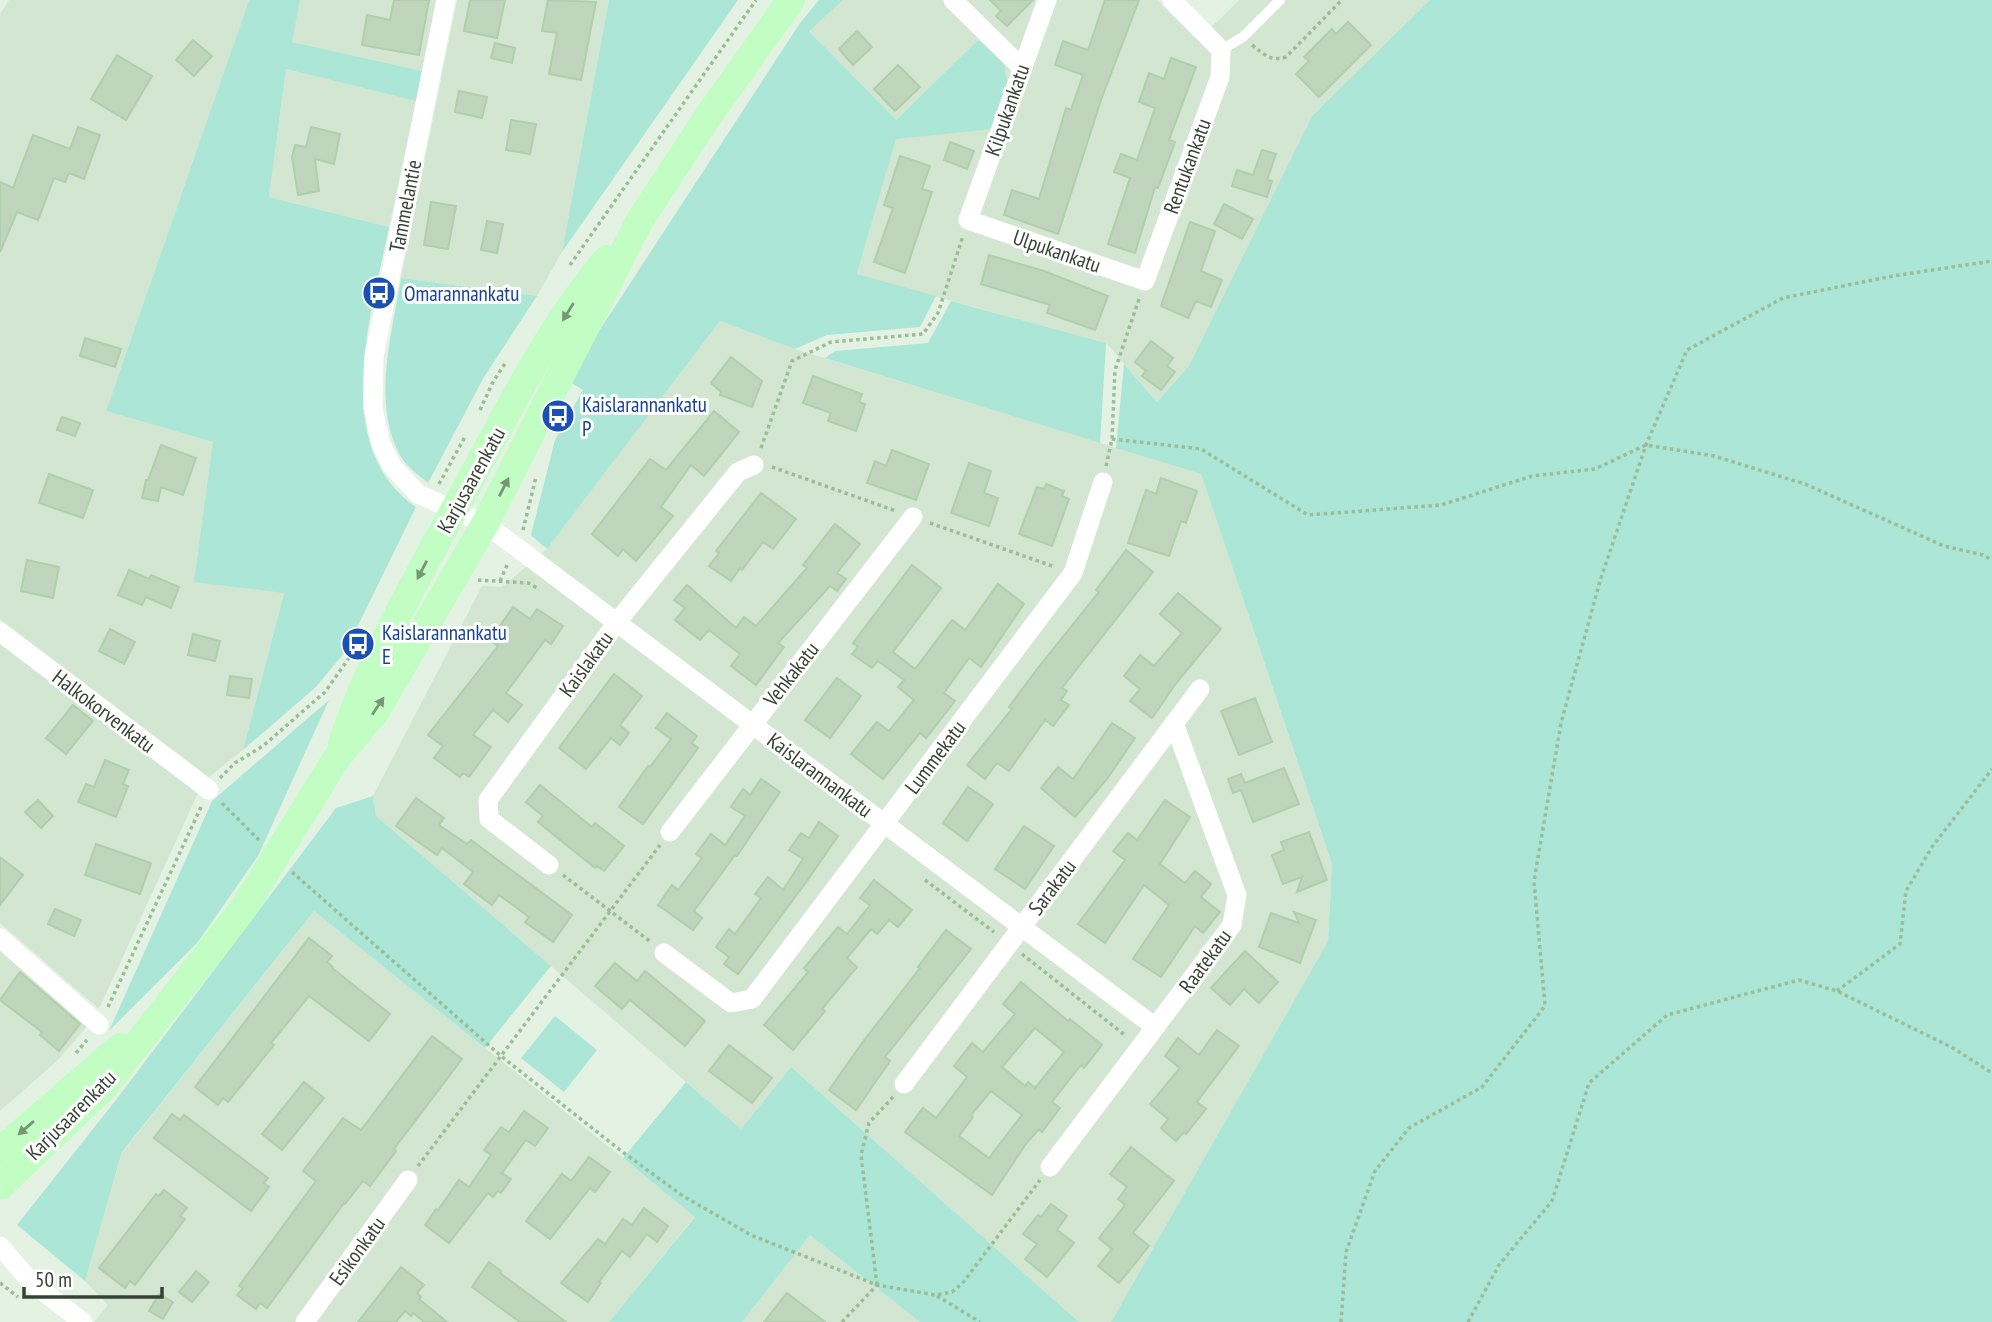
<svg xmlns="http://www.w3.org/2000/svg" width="1992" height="1322" font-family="'PT Sans Narrow',sans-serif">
  <rect width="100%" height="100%" fill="#e4f2e4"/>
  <!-- residential -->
  <g fill="#d3e6d2">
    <path d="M9,0H249L106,411L213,442L284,592L243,750L209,777L0,619V14Z"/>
    <path d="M300,0H436L422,71L291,42Z"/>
    <path d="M457,0H609L562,252L537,296L401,278Z"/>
    <path d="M843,0H1157L1194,37L1217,22L1239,0H1430L1312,116L1189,367L1157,402L1106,343L857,275L896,138L993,129L1008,88L1004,64L978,40L894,122L809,30Z"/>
    <path d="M286,69L416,101L389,227L269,197Z"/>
    <path d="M720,321L795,349L1201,474L1332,864L1328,941L1111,1322H1079L791,1067L741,1129L376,816L373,796L482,586L502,587L547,549Z"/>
    <path d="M0,644L198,793L99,1009L0,923Z"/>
    <path d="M314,911L695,1216L609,1322H94L108,1305L85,1281L122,1153Z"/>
    <path d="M0,949L88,1025L59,1059L0,1111Z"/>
    <path d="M810,1234L920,1322H742Z"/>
  </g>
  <!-- green -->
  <g fill="#ace6d6">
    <path d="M249,0H300L292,42L422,71L416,101L286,69L269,197L389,227C372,313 328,446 416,507L345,652L316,687L243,750L284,593L194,582L213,442L106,411Z"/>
    <path d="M609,0H738L562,252Z"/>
    <path d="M819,0H843L809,31L896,120L978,40L1004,63L1008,88L993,129L896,139L857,274L936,296L920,327L827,335L795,349L720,321L547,549L531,535L555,440L583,390L567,380L800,23Z"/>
    <path d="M1430,0H1992V1322H1111L1328,941L1332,864L1201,474L1116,448L1124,364L1157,402L1189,366L1312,116Z"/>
    <path d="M401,278L537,296L484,377L428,483C420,476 407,467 401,457C371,404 392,335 401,278Z"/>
    <path d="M951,301L1106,343L1100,443L825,358L835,351L928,343Z"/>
    <path d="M329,700L258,856L198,942L109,1031L212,801Z"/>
    <path d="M373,796L376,816L551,966L485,1048L314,911L122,1152L85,1281L17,1225L119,1096L336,808Z"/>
    <path d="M555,1016L597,1050L564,1092L521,1058Z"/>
    <path d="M791,1067L1079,1322H920L810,1235L742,1322H609L695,1217L623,1158L686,1082L741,1129Z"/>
  </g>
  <!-- building -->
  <g fill="#bfd6bc" stroke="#b1cead" stroke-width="2" fill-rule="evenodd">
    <path d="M394,0H429L419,55L362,45L367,15L390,20Z"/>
    <path d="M470,0H505L497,38L464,31Z"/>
    <path d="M548,0L596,2L581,80L549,74L557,33L542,31Z"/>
    <path d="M990,0H1033L1007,26L996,16L1001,11Z"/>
    <path d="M1105,0H1139L1101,100L1058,234L1004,215L1012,190L1039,199L1066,108L1071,110L1083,75L1055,65L1063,41L1088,50Z"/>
    <path d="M1348,22L1371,45L1319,97L1296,74L1309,61L1304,57L1332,29L1336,34Z"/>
    <path d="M857,31L872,47L853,65L839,49Z"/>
    <path d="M193,40L212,56L194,76L176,60Z"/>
    <path d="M495,43L515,48L512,63L491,58Z"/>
    <path d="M117,55L152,76L126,120L91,99Z"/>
    <path d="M1171,58L1196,67L1169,140L1175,142L1158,188L1155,187L1135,253L1108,244L1130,178L1114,172L1121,154L1137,160L1155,108L1139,102L1149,73L1164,79Z"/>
    <path d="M898,65L920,87L895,111L874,89Z"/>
    <path d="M459,91L487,97L482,118L455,112Z"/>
    <path d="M511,120L536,124L530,154L506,150Z"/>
    <path d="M78,127L100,135L84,179L69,173L65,182L54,178L38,220L17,212L0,252V182L13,188L33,135L70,149Z"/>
    <path d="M311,127L340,134L334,164L315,159L319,191L298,195L292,157L295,145L306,147Z"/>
    <path d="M950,142L974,151L967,169L944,160Z"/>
    <path d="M1262,150L1276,154L1267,180L1272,181L1267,197L1232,186L1237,170L1253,175Z"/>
    <path d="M900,156L930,166L922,189L932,192L905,273L874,262L893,208L884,205Z"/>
    <path d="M431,202L456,206L448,249L424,245Z"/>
    <path d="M1224,204L1253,219L1242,239L1214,224Z"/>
    <path d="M487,221L503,224L497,253L481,250Z"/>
    <path d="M1190,222L1215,231L1201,271L1222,280L1211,307L1196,301L1188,318L1161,306Z"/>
    <path d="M989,255L1044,271L1108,296L1095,330L1047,313L1050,305L981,284Z"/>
    <path d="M85,338L121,349L115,367L80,356Z"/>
    <path d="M1151,341L1173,358L1167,366L1175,372L1161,390L1142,376L1146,371L1135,362Z"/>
    <path d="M731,357L762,381L752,407L720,395L721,392L711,383Z"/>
    <path d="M813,376L862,394L859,402L865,404L856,431L828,421L831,413L803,403Z"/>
    <path d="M714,411L739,432L704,476L691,465L661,507L673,516L636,561L623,549L618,556L592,534L650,459L666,470Z"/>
    <path d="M62,417L80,423L75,436L57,430Z"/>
    <path d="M161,445L196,458L183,495L161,487L158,501L142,498L146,480H148Z"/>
    <path d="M892,450L929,464L916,500L867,483L875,461L886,466Z"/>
    <path d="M969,463L991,471L984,493L998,498L989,526L951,513Z"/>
    <path d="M49,474L93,490L83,518L39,503Z"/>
    <path d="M1161,478L1197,491L1186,523L1181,521L1169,556L1128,543L1146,490L1156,494Z"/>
    <path d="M1046,484L1064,491L1062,496L1069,499L1052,546L1019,534L1037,487L1044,489Z"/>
    <path d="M761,493L796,519L773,549L763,542L742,570L740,568L731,581L709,566L719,553L716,551Z"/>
    <path d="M835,524L860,544L837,573L846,579L837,591L830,586L778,643L784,647L756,685L731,666L740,654L709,630L700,640L675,620L685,608L674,600L687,585L736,628L744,617L756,626L807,568L803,565Z"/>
    <path d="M1126,550L1153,572L1062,688L1067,691L1061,700L1069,705L1053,726L1045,720L1009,771L997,763L985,779L967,765L1012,709L1009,707L1037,669L1099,592L1096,590Z"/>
    <path d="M27,560L59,567L53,598L21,591Z"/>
    <path d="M912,565L941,588L893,652L915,669L952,620L965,630L998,584L1024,604L981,667L969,658L944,693L955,701L926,738L920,733L883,779L851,754L877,722L889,731L914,700L898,687L904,680L878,661L872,668L852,654L858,647L853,643Z"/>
    <path d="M129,570L149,579L151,575L179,587L171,608L146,597L142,605L118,595Z"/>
    <path d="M1178,593L1221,629L1177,682L1152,718L1130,701L1140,689L1124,676L1140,655L1154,666L1182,633L1160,614Z"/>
    <path d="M513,607L530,619L537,609L563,626L551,644L545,640L506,693L522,705L508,722L493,710L473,735L491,747L469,777L463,773L460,777L434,758L443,746L428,735L498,646L490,640Z"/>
    <path d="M110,629L135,642L124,664L99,651Z"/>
    <path d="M193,634L220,641L215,661L188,655Z"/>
    <path d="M614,674L642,696L620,725L629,733L620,745L611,738L586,769L559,748Z"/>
    <path d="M230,676L252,679L249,698L227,695Z"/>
    <path d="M837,678L861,696L830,738L805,720Z"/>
    <path d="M1255,698L1272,742L1239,755L1221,711Z"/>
    <path d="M73,705L93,721L66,754L46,738Z"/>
    <path d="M667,713L697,736L692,743L698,748L643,824L619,807L648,766L650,767L671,739L656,728Z"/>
    <path d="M1112,723L1135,738L1107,779L1075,817L1041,788L1058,767L1073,779Z"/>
    <path d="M105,760L129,770L123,784L128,786L116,817L78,802L86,784L94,787Z"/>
    <path d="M1284,768L1299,804L1253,822L1241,790L1233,793L1228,779L1241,774L1245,783Z"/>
    <path d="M761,779L780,792L737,856L735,855L694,911L702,918L693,930L658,905L672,885L678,890L702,858L696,854L711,834L725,845L745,816L731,807L743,789L750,795Z"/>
    <path d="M540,785L592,827L595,823L624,846L604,871L597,866L595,868L538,822L543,816L526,802Z"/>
    <path d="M968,787L993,804L967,841L943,823Z"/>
    <path d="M416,798L444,818L439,825L467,844L471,840L572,915L553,942L525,922L529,917L499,895L492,905L464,884L473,872L442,848L437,855L396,826Z"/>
    <path d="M38,800L53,816L41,828L25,812Z"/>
    <path d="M1165,800L1190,817L1160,864L1185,883L1195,871L1211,884L1201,897L1220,912L1203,933L1195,926L1161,977L1133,959L1169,905L1144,885L1105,943L1078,924L1125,860L1113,851L1128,833L1137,840Z"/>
    <path d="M819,822L838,836L807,881L738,974L724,964L729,957L716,947L729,929L735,934L761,898L755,894L768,877L783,890L803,859L789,850L801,833L809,838Z"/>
    <path d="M1024,826L1054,846L1025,889L995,869Z"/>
    <path d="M1309,832L1327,880L1297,892L1302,877L1283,884L1272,855L1284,850L1281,842Z"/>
    <path d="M96,844L151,863L140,894L85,875Z"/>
    <path d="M0,857L23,875L0,905Z"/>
    <path d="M874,880L912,910L898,927L889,920L877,934L871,929L847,958L857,967L822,1009L825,1011L793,1050L764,1025L808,972L804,968L838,927L847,934L870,905L860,898Z"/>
    <path d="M55,909L81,920L74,936L48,924Z"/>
    <path d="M1294,912L1316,920L1300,963L1259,947L1271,913L1299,923Z"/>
    <path d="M946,930L971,949L885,1057L890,1061L856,1110L829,1090L862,1043L920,968L918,967Z"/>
    <path d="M309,938L332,956L327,962L333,967L332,968L390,1014L369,1041L309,996L271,1043L274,1045L228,1102L223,1098L218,1105L195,1087Z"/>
    <path d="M1245,951L1278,982L1259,1003L1244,989L1230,1005L1211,988Z"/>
    <path d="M615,963L637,981L645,971L705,1021L685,1046L630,1000L622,1009L595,986Z"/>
    <path d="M20,972L80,1024L59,1051L40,1035L42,1032L0,1000Z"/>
    <path d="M1021,982L1068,1021L1070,1019L1102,1045L1084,1068L1081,1065L1052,1102L1060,1108L1042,1132L1039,1129L1025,1145L992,1195L905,1132L923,1108L936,1118L967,1077L954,1066L972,1043L983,1052L1015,1014L1003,1004ZM1035,1028L1064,1052L1035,1088L1028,1082L1025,1086L1002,1067ZM991,1091L1022,1115L989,1158L959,1136L973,1117L971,1115Z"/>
    <path d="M1217,1030L1239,1046L1197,1102L1206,1109L1186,1134L1184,1132L1176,1141L1161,1128L1168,1119L1150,1104L1180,1068L1165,1056L1178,1038L1199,1055Z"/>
    <path d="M432,1036L462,1059L394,1149L396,1151L370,1186L363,1181L345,1204L344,1203L267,1308L260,1303L256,1309L237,1295L243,1288L239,1286L316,1181L303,1171L343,1118L361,1130Z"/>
    <path d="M729,1045L772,1078L752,1103L709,1071Z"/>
    <path d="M304,1082L324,1098L282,1150L262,1134Z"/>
    <path d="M524,1111L548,1128L535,1146L526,1140L502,1173L511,1179L501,1193L498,1191L493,1197L488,1193L449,1243L425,1225L436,1209L438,1210L459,1180L469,1187L491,1155L484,1150L501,1127L509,1132Z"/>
    <path d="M172,1114L180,1120L184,1115L268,1178L264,1183L269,1187L251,1211L154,1138Z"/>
    <path d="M1131,1147L1174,1181L1133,1233L1149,1246L1119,1283L1098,1266L1112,1249L1099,1238L1125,1205L1118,1199L1127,1187L1110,1174Z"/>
    <path d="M589,1157L610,1172L595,1192L590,1188L550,1239L526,1221L562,1174L571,1181Z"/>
    <path d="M164,1190L187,1208L180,1216L185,1219L135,1285L130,1281L125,1288L99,1268L156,1194L159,1196Z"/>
    <path d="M1051,1204L1067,1216L1057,1230L1074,1243L1047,1277L1025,1259L1037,1244L1023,1234L1038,1215L1041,1217Z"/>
    <path d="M644,1208L668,1226L657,1242L647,1234L630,1257L622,1251L599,1282L601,1283L588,1302L561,1283L598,1239L605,1244L623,1219L632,1225Z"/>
    <path d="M489,1262L501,1271L500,1273L566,1322H520L472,1287Z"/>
    <path d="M401,1267L424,1285L417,1293L421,1297L419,1299L447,1322H424L413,1313L411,1316L405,1311L396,1322H358Z"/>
    <path d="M196,1271L209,1282L192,1302L179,1292Z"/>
    <path d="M787,1293L825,1322H764Z"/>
    <path d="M159,1294L173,1302L163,1319L149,1311Z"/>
  </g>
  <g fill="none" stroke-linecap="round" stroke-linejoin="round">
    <!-- path -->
    <g stroke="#9bbe98" stroke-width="3.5" stroke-dasharray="3.5 3.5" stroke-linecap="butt">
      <path d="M1252,45C1264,54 1270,62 1286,57L1342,0"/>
      <path d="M570,265L756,0"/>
      <path d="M480,410L493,382L506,362"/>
      <path d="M1112,439L1201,449L1308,515L1441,505L1532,476L1595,469L1646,445L1714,456L1805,484L1944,546L1983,555L1992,560"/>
      <path d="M761,448L792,361L831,342L923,334L938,313L963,236"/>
      <path d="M1106,466L1112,439L1115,370L1140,296"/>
      <path d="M772,467L896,511"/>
      <path d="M439,484L466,435"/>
      <path d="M930,523L1055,567"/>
      <path d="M523,530L536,477"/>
      <path d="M478,580L528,583L539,589"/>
      <path d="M500,581L508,563"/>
      <path d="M220,778L235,763L263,746L325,692L349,658"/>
      <path d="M222,803L259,840"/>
      <path d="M292,872L501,1056L620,1150L683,1196L751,1235L877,1285L935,1295L952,1292L962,1284L1040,1180"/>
      <path d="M563,875L652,943"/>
      <path d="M925,880L994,932"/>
      <path d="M1022,954L1126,1036"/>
      <path d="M1837,991L1900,944L1906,891L1932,847L1992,769"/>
      <path d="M108,1007L202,805"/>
      <path d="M76,1053L87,1040"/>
      <path d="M418,1166L660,845"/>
      <path d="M0,1283L18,1297"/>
      <path d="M877,1285L861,1155L869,1123L894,1096"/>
      <path d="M937,1296L980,1322"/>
      <path d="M842,1322L877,1285"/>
      <path d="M1341,1322L1346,1252L1375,1171L1409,1128L1482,1087L1545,1006L1534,881L1561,723L1600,581L1646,445L1687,350L1783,298L1893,276L1992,261"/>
      <path d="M1468,1322L1499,1265L1552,1201L1589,1083L1667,1015L1799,980L1837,991L1953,1048L1992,1073"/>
    </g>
    <!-- lane -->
    <path stroke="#fff" stroke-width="10" d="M1221,50L1243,37L1280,0"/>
    <!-- street -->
    <g stroke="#fff" stroke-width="19">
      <path d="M446,0L374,357L373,408L381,444L392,466L418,494L485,524L515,546L1155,1027"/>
      <path d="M953,0L1022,68"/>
      <path d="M1047,0L968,220L1145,281L1220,77L1221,50L1172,0"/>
      <path d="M0,632L209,790"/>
      <path d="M670,832L913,517"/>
      <path d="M549,865L489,819L488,800L617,622L738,472L754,465"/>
      <path d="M0,938L99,1025"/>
      <path d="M664,953L731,1003L752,999L1073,573L1103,482"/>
      <path d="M904,1084L1200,689"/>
      <path d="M1050,1167L1232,925L1237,895L1174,723"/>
      <path d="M0,1246L32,1283L83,1322"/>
      <path d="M305,1322L408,1180"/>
    </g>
    <!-- secondary -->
    <g stroke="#c2fec3" stroke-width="28">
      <path d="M342,743C371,656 421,571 465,490C508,411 549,327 607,259"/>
      <path d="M0,1151L120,1047"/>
      <path d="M0,1186L102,1089L243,909L336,759L376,711L485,524L640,220L709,115L791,0"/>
    </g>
  </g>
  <!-- one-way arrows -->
  <defs><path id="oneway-solid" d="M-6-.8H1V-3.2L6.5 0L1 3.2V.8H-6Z" transform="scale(1.75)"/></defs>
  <g fill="#759774">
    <use href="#oneway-solid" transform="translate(568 312) rotate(122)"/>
    <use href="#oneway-solid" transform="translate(504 487) rotate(-63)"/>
    <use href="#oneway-solid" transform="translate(422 570) rotate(117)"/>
    <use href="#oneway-solid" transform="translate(378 706) rotate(-56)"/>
    <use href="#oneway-solid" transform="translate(26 1128) rotate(139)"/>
  </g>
  <!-- icons -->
  <defs>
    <symbol id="bus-disc" viewBox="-11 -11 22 22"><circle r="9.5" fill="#1a4fb4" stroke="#fff"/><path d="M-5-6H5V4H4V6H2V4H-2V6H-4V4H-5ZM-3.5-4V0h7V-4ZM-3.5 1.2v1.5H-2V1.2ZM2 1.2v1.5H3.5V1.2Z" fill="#fff"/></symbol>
  </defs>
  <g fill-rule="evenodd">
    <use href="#bus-disc" x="360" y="274" width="38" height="38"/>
    <use href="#bus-disc" x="539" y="397" width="38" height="38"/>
    <use href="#bus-disc" x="339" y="625" width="38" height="38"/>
  </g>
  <g text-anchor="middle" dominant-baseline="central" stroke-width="6" stroke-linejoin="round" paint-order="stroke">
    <!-- street labels -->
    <g font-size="21" fill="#364334" stroke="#fff">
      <text transform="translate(1007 110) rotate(-71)">Kilpukankatu</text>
      <text transform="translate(1187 166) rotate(-70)">Rentukankatu</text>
      <text transform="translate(405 206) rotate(-79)">Tammelantie</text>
      <text transform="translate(1057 251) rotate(19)">Ulpukankatu</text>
      <text transform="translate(471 480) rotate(-61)">Karjusaarenkatu</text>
      <text transform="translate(586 664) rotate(-54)">Kaislakatu</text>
      <text transform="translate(791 674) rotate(-52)">Vehkakatu</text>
      <text transform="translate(104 711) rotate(37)">Halkokorvenkatu</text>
      <text transform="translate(935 757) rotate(-53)">Lummekatu</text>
      <text transform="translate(820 775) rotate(37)">Kaislarannankatu</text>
      <text transform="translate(1052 887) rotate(-53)">Sarakatu</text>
      <text transform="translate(1205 961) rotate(-54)">Raatekatu</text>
      <text transform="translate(71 1115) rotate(-45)">Karjusaarenkatu</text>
      <text transform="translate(357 1251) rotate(-54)">Esikonkatu</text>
    </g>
    <!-- transit labels -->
    <g font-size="21" fill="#164399" stroke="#fff" text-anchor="start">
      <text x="404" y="293">Omarannankatu</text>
      <text x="582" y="404">Kaislarannankatu<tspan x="582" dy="24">P</tspan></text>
      <text x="382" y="632">Kaislarannankatu<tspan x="382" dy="24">E</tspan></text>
    </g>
  </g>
  <!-- scale -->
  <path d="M24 1287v10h138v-10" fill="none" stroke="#364334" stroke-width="3.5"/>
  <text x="35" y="1287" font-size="21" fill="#364334" stroke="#ffffff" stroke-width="5" paint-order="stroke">50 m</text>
</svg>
